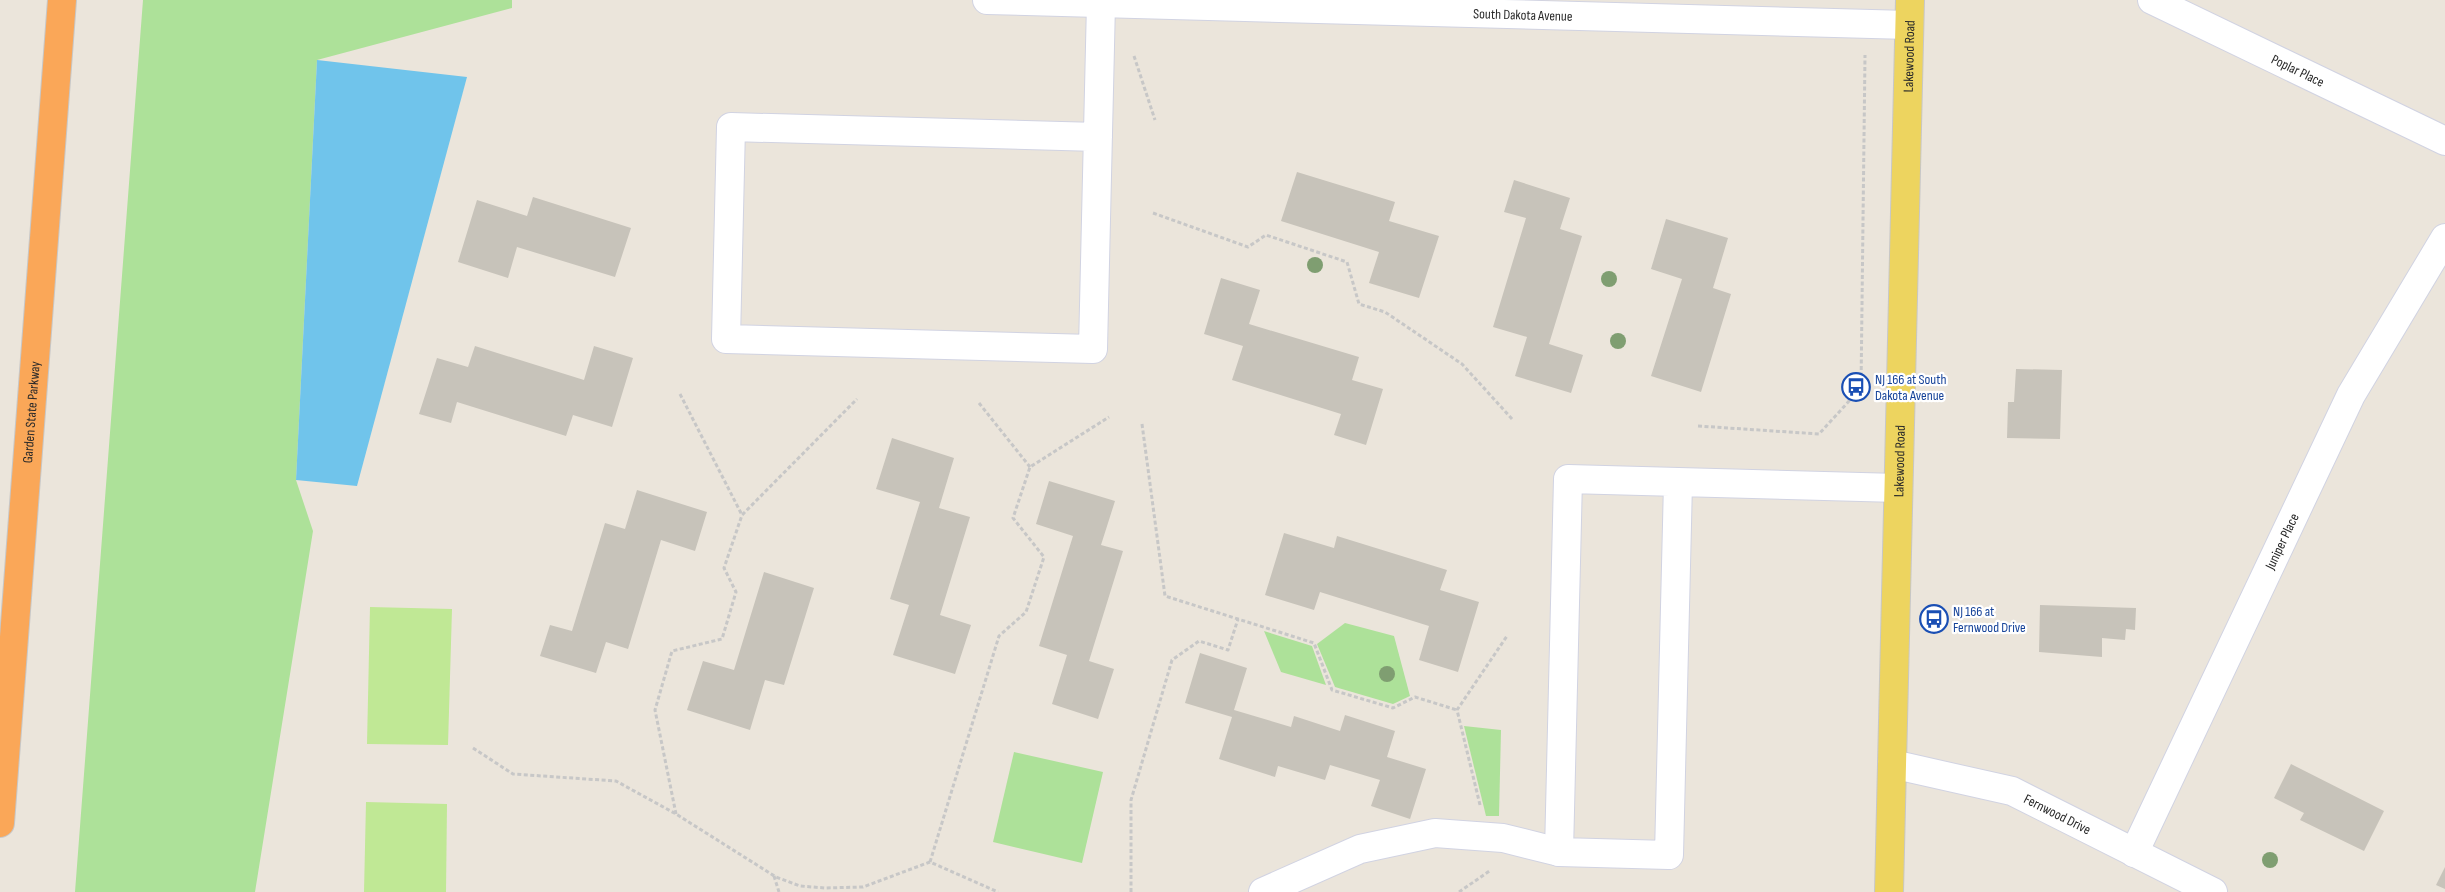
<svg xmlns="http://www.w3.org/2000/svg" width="2445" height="892" font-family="'Sofia Sans Condensed',sans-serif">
  <rect width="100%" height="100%" fill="#ebe5db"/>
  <!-- green -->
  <g fill="#ade199">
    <path d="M143,0H512V8L317,60L296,480L313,531L255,892H75Z"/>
    <path d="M1345,623L1394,636L1410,696L1393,704L1335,687L1317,644Z"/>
    <path d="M1264,631L1312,646L1326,685L1281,672Z"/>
    <path d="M1464,726L1501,730L1499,816H1486Z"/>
    <path d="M1014,752L1103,772L1082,863L993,842Z"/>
  </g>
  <!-- pitch -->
  <g fill="#c0e895">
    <path d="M370,607L452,609L448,745L367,744Z"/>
    <path d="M366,802L447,804L446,892H364Z"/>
  </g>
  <!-- water -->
  <path fill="#70c4eb" d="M317,60L467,77L357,486L296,480Z"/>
  <!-- building -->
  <g fill="#c7c3ba">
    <path d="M1297,172L1395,202L1389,221L1439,236L1419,298L1369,283L1379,252L1281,221Z"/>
    <path d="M1514,180L1570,198L1560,229L1582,236L1549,344L1583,355L1571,393L1515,376L1527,337L1493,327L1526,218L1504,212Z"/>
    <path d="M533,197L631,228L615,277L517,247L508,278L458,262L477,200L527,216Z"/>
    <path d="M1666,219L1728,238L1713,288L1731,294L1701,392L1651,376L1682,279L1651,269Z"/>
    <path d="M1221,278L1260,290L1249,324L1359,357L1352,380L1383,389L1366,445L1334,435L1341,414L1232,380L1243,346L1204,334Z"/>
    <path d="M475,346L584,380L594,346L633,358L612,427L573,415L566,436L457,402L451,423L419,414L437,358L468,367Z"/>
    <path d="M2016,369L2062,370L2060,439L2007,438L2008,402H2014Z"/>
    <path d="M892,438L954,458L939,508L970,517L940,615L971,625L955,674L893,655L909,605L890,599L920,502L876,489Z"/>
    <path d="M1049,481L1115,501L1101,545L1123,551L1089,661L1114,669L1098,719L1052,704L1067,655L1039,646L1073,536L1036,524Z"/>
    <path d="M637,490L707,512L695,551L661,540L628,649L606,642L596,673L540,656L550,625L572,631L605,523L625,529Z"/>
    <path d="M1284,533L1334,548L1337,536L1447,570L1440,590L1479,602L1458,672L1419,660L1429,626L1320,592L1314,610L1265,595Z"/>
    <path d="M764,572L814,588L784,685L765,680L750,730L687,710L703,661L734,670Z"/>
    <path d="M2040,605L2136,608L2135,630L2126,629L2125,640L2102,638V657L2039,652Z"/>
    <path d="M1200,653L1247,668L1234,710L1291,727L1294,716L1340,731L1345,715L1395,731L1387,757L1426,769L1410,819L1371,806L1380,780L1330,765L1325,780L1278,766L1275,777L1219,759L1232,717L1185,703Z"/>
    <path d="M2291,764L2384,811L2364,851L2300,820L2304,813L2274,798Z"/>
    <path d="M2445,867V889L2436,885Z"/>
  </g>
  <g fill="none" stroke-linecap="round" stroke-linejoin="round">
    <defs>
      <path id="pedestrian" d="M1263,892L1360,849L1435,833L1503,838L1559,852"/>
      <g id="minor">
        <path id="s1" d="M987,0L1909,25"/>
        <path id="s2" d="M2152,0L2445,141"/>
        <path d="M1098,137L731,127L726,339L1093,349L1101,3"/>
        <path d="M1678,483L1669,855L1559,852L1568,479L1898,488"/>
        <path id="s3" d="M1892,764L2012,791L2213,892"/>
        <path id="s4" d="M2134,853L2351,395L2445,238"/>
      </g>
      <g id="primary">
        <path id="s5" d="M1889,892L1910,0"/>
      </g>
      <g id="motorway">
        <path id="s6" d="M0,823L62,0"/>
      </g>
    </defs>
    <!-- pedestrian casing -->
    <use href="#pedestrian" stroke="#d1d3e2" stroke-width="30"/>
    <!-- minor casing -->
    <use href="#minor" stroke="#d1d3e2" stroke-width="30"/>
    <!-- primary casing -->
    <use href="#primary" stroke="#c7c7c7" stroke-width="30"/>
    <!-- motorway casing -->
    <use href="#motorway" stroke="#c7c7c7" stroke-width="30"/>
    <!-- path -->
    <g stroke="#c7c7c7" stroke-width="3" stroke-dasharray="4 2.5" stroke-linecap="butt">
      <path d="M1134,56L1155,120"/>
      <path d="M1153,213L1248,247L1266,235L1347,262L1359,304L1385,312L1462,364L1513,420"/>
      <path d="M680,394L742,515"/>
      <path d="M979,403L1030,467"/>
      <path d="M1142,424L1165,596L1314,643L1332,690L1393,708L1415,697L1457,710"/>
      <path d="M1698,426L1819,434L1861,388L1865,55"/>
      <path d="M473,748L513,774L616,781L676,814L776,877L800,886L825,888L863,887L930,862L998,892"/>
      <path d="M1480,805L1457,710L1507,636"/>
      <path d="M676,814L655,710L672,651L722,639L736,592L724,568L742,515L857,399"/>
      <path d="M930,862L999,636L1026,612L1044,557L1013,518L1030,467L1109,417"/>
      <path d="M774,876L779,892"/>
      <path d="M1131,892V800L1172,660L1199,641L1228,650L1238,619"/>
      <path d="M1459,892L1491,870"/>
    </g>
    <!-- pedestrian -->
    <use href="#pedestrian" stroke="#fff" stroke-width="28"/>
    <!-- minor -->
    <use href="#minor" stroke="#fff" stroke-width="28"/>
    <!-- primary -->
    <use href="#primary" stroke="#edd45f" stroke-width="28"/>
    <!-- motorway -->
    <use href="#motorway" stroke="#faa758" stroke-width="28"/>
  </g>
  <!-- trees -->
  <g fill="#7f9e71">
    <circle cx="1315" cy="265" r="8"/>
    <circle cx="1609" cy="279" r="8"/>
    <circle cx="1618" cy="341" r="8"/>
    <circle cx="1387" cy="674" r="8"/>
    <circle cx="2270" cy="860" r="8"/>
  </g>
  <!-- icons -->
  <defs>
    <symbol id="bus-ring" viewBox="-11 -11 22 22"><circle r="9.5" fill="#fff" stroke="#1a4fb4" stroke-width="1.5"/><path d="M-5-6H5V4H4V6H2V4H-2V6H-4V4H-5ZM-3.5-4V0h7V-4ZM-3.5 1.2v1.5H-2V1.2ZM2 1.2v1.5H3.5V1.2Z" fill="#1a4fb4"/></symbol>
  </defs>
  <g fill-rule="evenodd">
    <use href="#bus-ring" x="1840" y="371" width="32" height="32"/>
    <use href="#bus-ring" x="1918" y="603" width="32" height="32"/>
  </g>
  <g text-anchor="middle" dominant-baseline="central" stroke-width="4.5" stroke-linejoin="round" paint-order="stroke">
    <!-- street labels -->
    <g font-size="14" fill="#292929" stroke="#fff">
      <text stroke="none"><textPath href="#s1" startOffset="536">South Dakota Avenue</textPath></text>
      <text stroke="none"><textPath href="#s5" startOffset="836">Lakewood Road</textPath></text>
      <text stroke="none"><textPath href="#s2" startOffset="162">Poplar Place</textPath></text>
      <text stroke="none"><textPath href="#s6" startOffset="412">Garden State Parkway</textPath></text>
      <text stroke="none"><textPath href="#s5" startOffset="431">Lakewood Road</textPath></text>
      <text stroke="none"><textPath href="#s4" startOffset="345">Juniper Place</textPath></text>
      <text stroke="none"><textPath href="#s3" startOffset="174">Fernwood Drive</textPath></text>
    </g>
    <!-- transit labels -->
    <g font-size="14" fill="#164399" stroke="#fff" text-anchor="start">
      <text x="1875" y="379">NJ 166 at South<tspan x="1875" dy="16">Dakota Avenue</tspan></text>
      <text x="1953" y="611">NJ 166 at<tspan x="1953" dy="16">Fernwood Drive</tspan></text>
    </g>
  </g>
</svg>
